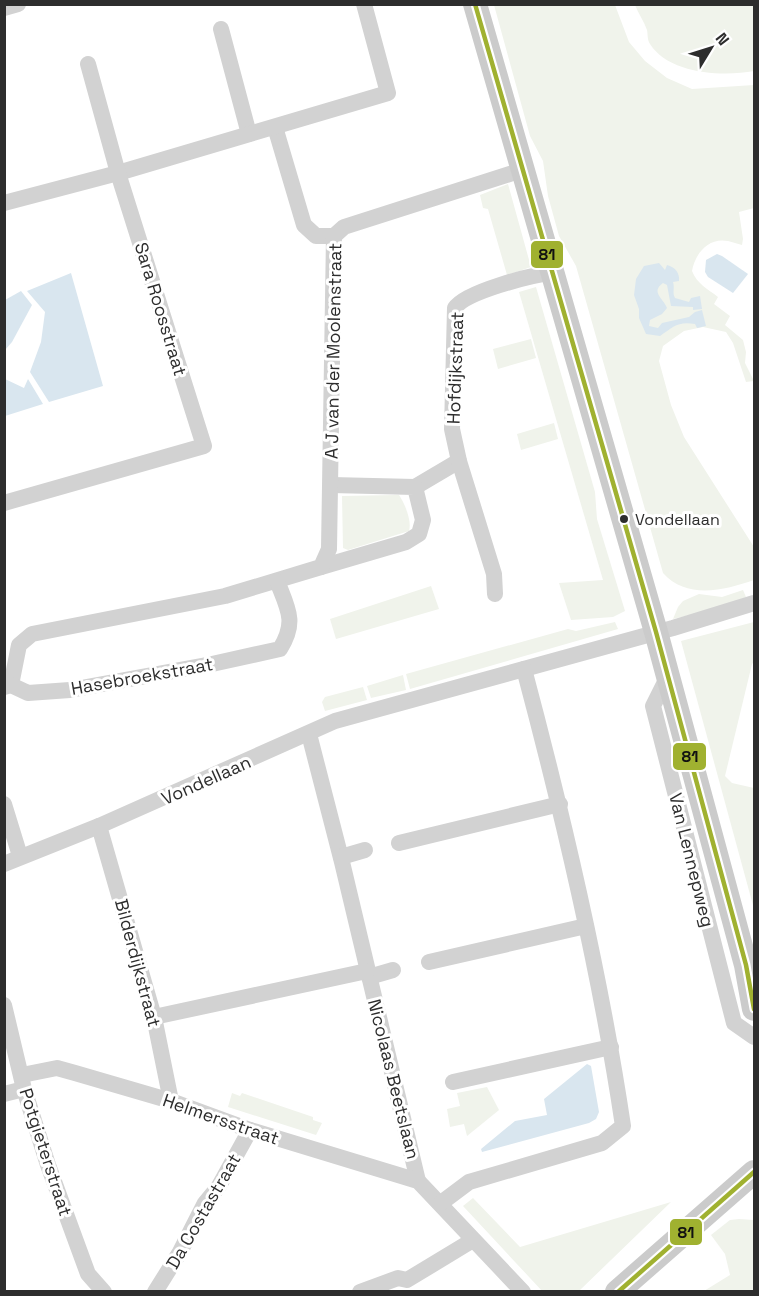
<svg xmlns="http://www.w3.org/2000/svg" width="759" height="1296" font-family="'Space Grotesk',sans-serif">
  <rect width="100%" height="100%" fill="#fff"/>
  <!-- green -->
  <g fill="#f0f3eb">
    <path d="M494,5H615L629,42L645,61L667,78L692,89L754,85V208L739,212L743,239L742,245C737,244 733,242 728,241C708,237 695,254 692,271C697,284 708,289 718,297L714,304L730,316L725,325L743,340L746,352L745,363L754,381L746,382L733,343L726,332L703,327L684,331L663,346L659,361L671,405L684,437L754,547V580C725,590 687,600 663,573L576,266L559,236L548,196L543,161L530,136Z"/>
    <path d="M635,5H754V71C723,77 669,74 650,44C647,39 648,35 647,30C644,21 638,13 635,5Z"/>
    <path d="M508,184L531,267L507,275L488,209L483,208L480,195Z"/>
    <path d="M536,287L595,492L597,519L625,611L613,617L571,620L559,583L603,580L519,292Z"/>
    <path d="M531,339L536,358L498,369L493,349Z"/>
    <path d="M554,423L558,439L521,450L517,434Z"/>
    <path d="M396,495H399C405,504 412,521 409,531L348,550L343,548L342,496Z"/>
    <path d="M431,586L439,609L336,639L330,619Z"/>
    <path d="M743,590L746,597L723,607L673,619L678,607L683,601L699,594L722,597Z"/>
    <path d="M615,622L618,629L410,689L406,674L568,629L576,631Z"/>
    <path d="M754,622V662L752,664L725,776L732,783L754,788V909L681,641Z"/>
    <path d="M403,675L406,690L371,698L367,686Z"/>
    <path d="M363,687L367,700L325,711L322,702L325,697Z"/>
    <path d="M487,1087L499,1110L467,1136L464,1124L450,1127L447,1109L460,1106L457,1093Z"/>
    <path d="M232,1093L240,1096L242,1093L313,1117V1120L322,1123L316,1135L228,1107Z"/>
    <path d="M473,1198L520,1247L671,1202L579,1291L543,1292L463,1206Z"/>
    <path d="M739,1219L754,1220V1291H704L730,1275L725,1254L711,1235L730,1220Z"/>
  </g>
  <!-- water -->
  <g fill="#d9e6ef">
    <path d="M717,254L722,256L748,274L733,293L708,277L705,272L706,260Z"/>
    <path d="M659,263L665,270L667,265C675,267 680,273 679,281L673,282C675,288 672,293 675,298L689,302L691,298L700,296L702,309L693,310V307L671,306L667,285L663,283C650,292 664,299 667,308L662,314L650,320L649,326L658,328L662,323L689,317L695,312L702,310L706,326L697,328L695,324C678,321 673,327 660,336L646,334L639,318V309L634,295L636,279L644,266Z"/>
    <path d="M71,273L103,386L49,402L30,372L41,342L45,312L27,291Z"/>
    <path d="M21,291L32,305L12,342L5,350V300Z"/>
    <path d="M5,379L24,388L28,379L43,404L5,416Z"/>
    <path d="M587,1064L591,1066L599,1112L596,1119L589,1123L482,1152L481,1149L515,1121L547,1115L544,1099Z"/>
  </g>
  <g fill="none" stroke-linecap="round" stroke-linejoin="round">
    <!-- street -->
    <g stroke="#d2d2d2" stroke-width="16">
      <path d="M4,8L18,4"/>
      <path d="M221,29L249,134"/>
      <path d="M275,127L304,225L316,236H334"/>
      <path d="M4,203L118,173L388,93L364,4"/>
      <path d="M415,487L459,461"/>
      <path d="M4,503L204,446L118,173L88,64"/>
      <path d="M321,567L406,542L419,534L423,520L415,487L331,485"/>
      <path d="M495,594L494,574L459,461L452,429L455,308C465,292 531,275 551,273"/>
      <path d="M668,676L653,706L734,1023L754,1037"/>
      <path d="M11,685L19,645L32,634L225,596L321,567L329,549L334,236L344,227L522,170"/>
      <path d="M4,687L11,685L28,693L70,690L212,664L280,649C297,622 288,609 277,581"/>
      <path d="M309,734L342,862L418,1181"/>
      <path d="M4,804L20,856"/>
      <path d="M99,826L154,1017L171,1101"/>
      <path d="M399,843L560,804"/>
      <path d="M341,857L365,850"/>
      <path d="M4,864L99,826L335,721L673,628L754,603"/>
      <path d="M429,962L586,926"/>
      <path d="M369,977L393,970"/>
      <path d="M4,1005L24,1089L48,1165L88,1274L104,1292"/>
      <path d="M154,1017L367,971"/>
      <path d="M22,1075L57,1068L75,1073L171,1101L250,1130L418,1181L523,1292"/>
      <path d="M453,1082L611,1047"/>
      <path d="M4,1094L24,1089"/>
      <path d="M441,1203L469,1182L602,1143L623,1126C600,971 564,819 524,669"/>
      <path d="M155,1292L180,1252L205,1203L219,1186L250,1130"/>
      <path d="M360,1292L398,1278L407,1280L473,1240"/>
    </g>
    <!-- secondary -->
    <g stroke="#cbcbcb" stroke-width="24">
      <path d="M475,4L656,632L746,965L754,1009"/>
      <path d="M617,1292L754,1172"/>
    </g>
    <defs>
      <g id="bus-1">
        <path d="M475,4L656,632L746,965L754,1009"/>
        <path d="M618,1292L754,1172"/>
      </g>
    </defs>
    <!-- bus-1 casing -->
    <use href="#bus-1" stroke="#fff" stroke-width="9"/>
    <!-- bus-1 -->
    <use href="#bus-1" stroke="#a0b130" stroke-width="4.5"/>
  </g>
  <!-- markers -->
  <circle fill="#2d2d2d" stroke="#fff" stroke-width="2" cx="624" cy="519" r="5"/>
  <g text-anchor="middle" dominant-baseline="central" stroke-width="6" stroke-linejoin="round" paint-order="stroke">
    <!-- bus labels -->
    <g font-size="16" fill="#2d2d2d" stroke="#fff" text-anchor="start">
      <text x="635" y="519">Vondellaan</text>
    </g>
    <!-- street labels -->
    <g font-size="18" fill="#2d2d2d" stroke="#fff">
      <text transform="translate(161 309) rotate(73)">Sara Roosstraat</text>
      <text transform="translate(333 351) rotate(-89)">A J van der Moolenstraat</text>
      <text transform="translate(455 368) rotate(-88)">Hofdijkstraat</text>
      <text transform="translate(142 676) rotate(-10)">Hasebroekstraat</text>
      <text transform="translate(206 780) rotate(-24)">Vondellaan</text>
      <text transform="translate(692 860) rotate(76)">Van Lennepweg</text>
      <text transform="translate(138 963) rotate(75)">Bilderdijkstraat</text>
      <text transform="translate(394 1079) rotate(76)">Nicolaas Beetslaan</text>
      <text transform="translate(221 1119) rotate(19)">Helmersstraat</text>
      <text transform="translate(46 1152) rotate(72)">Potgieterstraat</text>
      <text transform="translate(203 1211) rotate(-60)">Da Costastraat</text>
    </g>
  </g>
  <g stroke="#fff" stroke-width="2">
    <rect x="530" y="240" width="34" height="29" rx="6" fill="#a0b130"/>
    <rect x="672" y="742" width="35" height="29" rx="6" fill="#a0b130"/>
    <rect x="669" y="1218" width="34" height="28" rx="6" fill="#a0b130"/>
  </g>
  <g font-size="16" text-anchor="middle" font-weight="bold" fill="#111">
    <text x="547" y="260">81</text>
    <text x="690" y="762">81</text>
    <text x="686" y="1238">81</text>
  </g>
  <!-- border -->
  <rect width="759" height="1296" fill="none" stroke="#2d2d2d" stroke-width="12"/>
  <!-- north arrow -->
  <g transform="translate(711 48) rotate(52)" stroke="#ffffff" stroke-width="4.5" paint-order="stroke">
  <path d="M0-4.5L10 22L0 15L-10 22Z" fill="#2d2d2d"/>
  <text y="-9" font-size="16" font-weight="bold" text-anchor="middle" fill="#2d2d2d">N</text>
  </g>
</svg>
